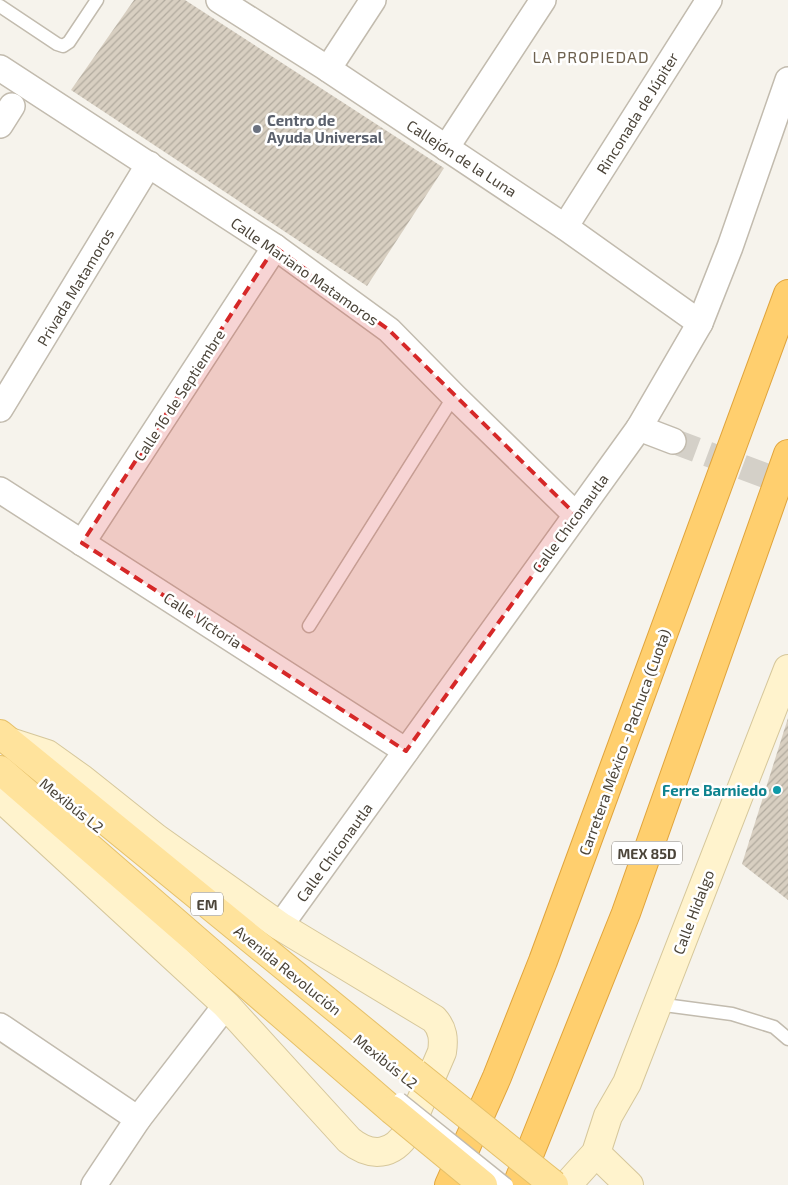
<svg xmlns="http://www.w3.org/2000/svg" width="788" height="1185" font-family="'Exo 2',sans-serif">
  <defs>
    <pattern id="building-hatch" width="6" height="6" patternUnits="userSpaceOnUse" patternTransform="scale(1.25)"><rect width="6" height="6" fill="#d8cfc1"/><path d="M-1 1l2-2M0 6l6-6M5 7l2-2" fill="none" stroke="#b1aa9e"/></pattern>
  </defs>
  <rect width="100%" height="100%" fill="#f6f3ec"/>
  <!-- building -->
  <g fill="url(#building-hatch)">
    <path d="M134,0H185L444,168L367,286L71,90Z"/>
    <path d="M788,718V900L742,864Z"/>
  </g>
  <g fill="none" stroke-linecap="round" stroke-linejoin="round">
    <!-- street-tunnel -->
    <path stroke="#d4d0c8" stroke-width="25" stroke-dasharray="25 12" stroke-linecap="butt" d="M673,441L788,484"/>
    <defs>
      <g id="lane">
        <path d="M0,6L57,44L63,46L69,42L97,0"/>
        <path d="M309,626L454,396"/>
        <path d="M657,1004L732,1014L774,1027L788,1039"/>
      </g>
      <g id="street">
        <path d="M219,0L328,69L565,227L700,323"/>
        <path d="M0,68L275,247L389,330L454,396L576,515"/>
        <path d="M328,69L373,0"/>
        <path d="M0,125L12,106"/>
        <path d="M446,148L543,0"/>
        <path d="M565,227L709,0"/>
        <path d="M0,409L149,164"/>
        <path d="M639,428L673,441"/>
        <path d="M0,490L406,751"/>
        <path d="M82,543L275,247"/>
        <path d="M280,926L639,428L700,323L730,247L788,80"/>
        <path d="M0,1026L138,1119"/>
        <path d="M94,1185L138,1119L226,1005"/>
      </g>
      <g id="secondary">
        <path d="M0,797L226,1005L349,1140C371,1158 393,1156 408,1131L442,1052C444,1039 443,1029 434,1019L280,926L156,838L82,779L47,754L10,742"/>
        <path d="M596,1153L629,1185"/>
        <path d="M567,1185L596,1153L608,1116L627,1083L788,669"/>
      </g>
      <g id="primary">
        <path d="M0,734L415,1073"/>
        <path d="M0,770L392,1110"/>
      </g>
      <g id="highway">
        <path d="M449,1185L497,1077L543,961L788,294"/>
        <path d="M517,1185L626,913L788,454"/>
      </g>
    </defs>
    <!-- lane casing -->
    <use href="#lane" stroke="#c2bbae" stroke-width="15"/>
    <!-- street casing -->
    <use href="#street" stroke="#c2bbae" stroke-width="28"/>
    <!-- secondary casing -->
    <use href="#secondary" stroke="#d6c79b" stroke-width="30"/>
    <!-- primary casing -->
    <use href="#primary" stroke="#e6c16a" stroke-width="30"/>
    <!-- highway casing -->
    <use href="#highway" stroke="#e0a43c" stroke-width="30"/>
    <!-- lane -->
    <use href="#lane" stroke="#fff" stroke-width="12"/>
    <!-- street -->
    <use href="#street" stroke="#fff" stroke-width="25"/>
    <!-- secondary -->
    <use href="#secondary" stroke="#fff3cd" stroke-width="28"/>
    <!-- primary -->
    <use href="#primary" stroke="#ffe39c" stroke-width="28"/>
    <!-- highway -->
    <use href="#highway" stroke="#ffcf6e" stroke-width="28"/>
    <defs>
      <path id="lane-bridge" d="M400,1099L507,1185"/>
      <g id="primary-bridge">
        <path d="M415,1073L554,1185"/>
        <path d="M392,1110L483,1185"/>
      </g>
    </defs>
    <!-- lane-bridge casing -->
    <use href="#lane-bridge" stroke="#c2bbae" stroke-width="15" stroke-linecap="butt"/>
    <!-- primary-bridge casing -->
    <use href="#primary-bridge" stroke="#e6c16a" stroke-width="30" stroke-linecap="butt"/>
    <!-- lane-bridge -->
    <use href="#lane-bridge" stroke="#fff" stroke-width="12"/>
    <!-- primary-bridge -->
    <use href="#primary-bridge" stroke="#ffe39c" stroke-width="28"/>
  </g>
  <!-- marked area -->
  <path fill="#d62828" fill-opacity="0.2" stroke="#d62828" stroke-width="4" stroke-dasharray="10 6" stroke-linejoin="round" d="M275,247L389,330L576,515L406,751L82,543Z"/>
  <!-- markers -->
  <circle fill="#6b7280" stroke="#fff" stroke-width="2" cx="257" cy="129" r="5"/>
  <circle fill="#0f9aa8" stroke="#fff" stroke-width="2" cx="777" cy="790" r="5"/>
  <g text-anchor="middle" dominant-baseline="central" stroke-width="5" stroke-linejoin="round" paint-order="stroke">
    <!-- shield labels -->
    <g fill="#fff" stroke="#817c74" stroke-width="1">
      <rect x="612" y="841.5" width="70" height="23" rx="4"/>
      <rect x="191" y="892.5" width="32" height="23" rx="4"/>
    </g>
    <g font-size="14" font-weight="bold" fill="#4b4439">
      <text x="647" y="853">MEX 85D</text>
      <text x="207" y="904">EM</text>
    </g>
    <!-- street labels -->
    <g font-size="15" fill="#4b4439" stroke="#fff">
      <text transform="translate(637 113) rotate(-58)">Rinconada de Júpiter</text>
      <text transform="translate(462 158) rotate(33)">Callejón de la Luna</text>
      <text transform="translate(305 271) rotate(35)">Calle Mariano Matamoros</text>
      <text transform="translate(75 287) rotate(-59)">Privada Matamoros</text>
      <text transform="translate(179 395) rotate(-57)">Calle 16 de Septiembre</text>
      <text transform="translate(570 523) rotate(-54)">Calle Chiconautla</text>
      <text transform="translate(203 620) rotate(33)">Calle Victoria</text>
      <text transform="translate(624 742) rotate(-70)">Carretera México - Pachuca (Cuota)</text>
      <text transform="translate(72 805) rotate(39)">Mexibús L2</text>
      <text transform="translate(334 852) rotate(-54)">Calle Chiconautla</text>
      <text transform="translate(693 912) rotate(-69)">Calle Hidalgo</text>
      <text transform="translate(288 970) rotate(39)">Avenida Revolución</text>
      <text transform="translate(386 1061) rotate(39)">Mexibús L2</text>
    </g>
    <!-- worship labels -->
    <g font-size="15" font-weight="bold" fill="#5b616d" stroke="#fff" text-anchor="start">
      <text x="267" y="120">Centro de<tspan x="267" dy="17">Ayuda Universal</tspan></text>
    </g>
    <!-- culture labels -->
    <g font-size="15" font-weight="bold" fill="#0d838f" stroke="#fff" text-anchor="end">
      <text x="767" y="790">Ferre Barniedo</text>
    </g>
    <!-- neighbourhood labels -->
    <g font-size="16" letter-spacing="1" fill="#6e6250" stroke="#fff">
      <text x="591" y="56">LA PROPIEDAD</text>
    </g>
  </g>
</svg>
